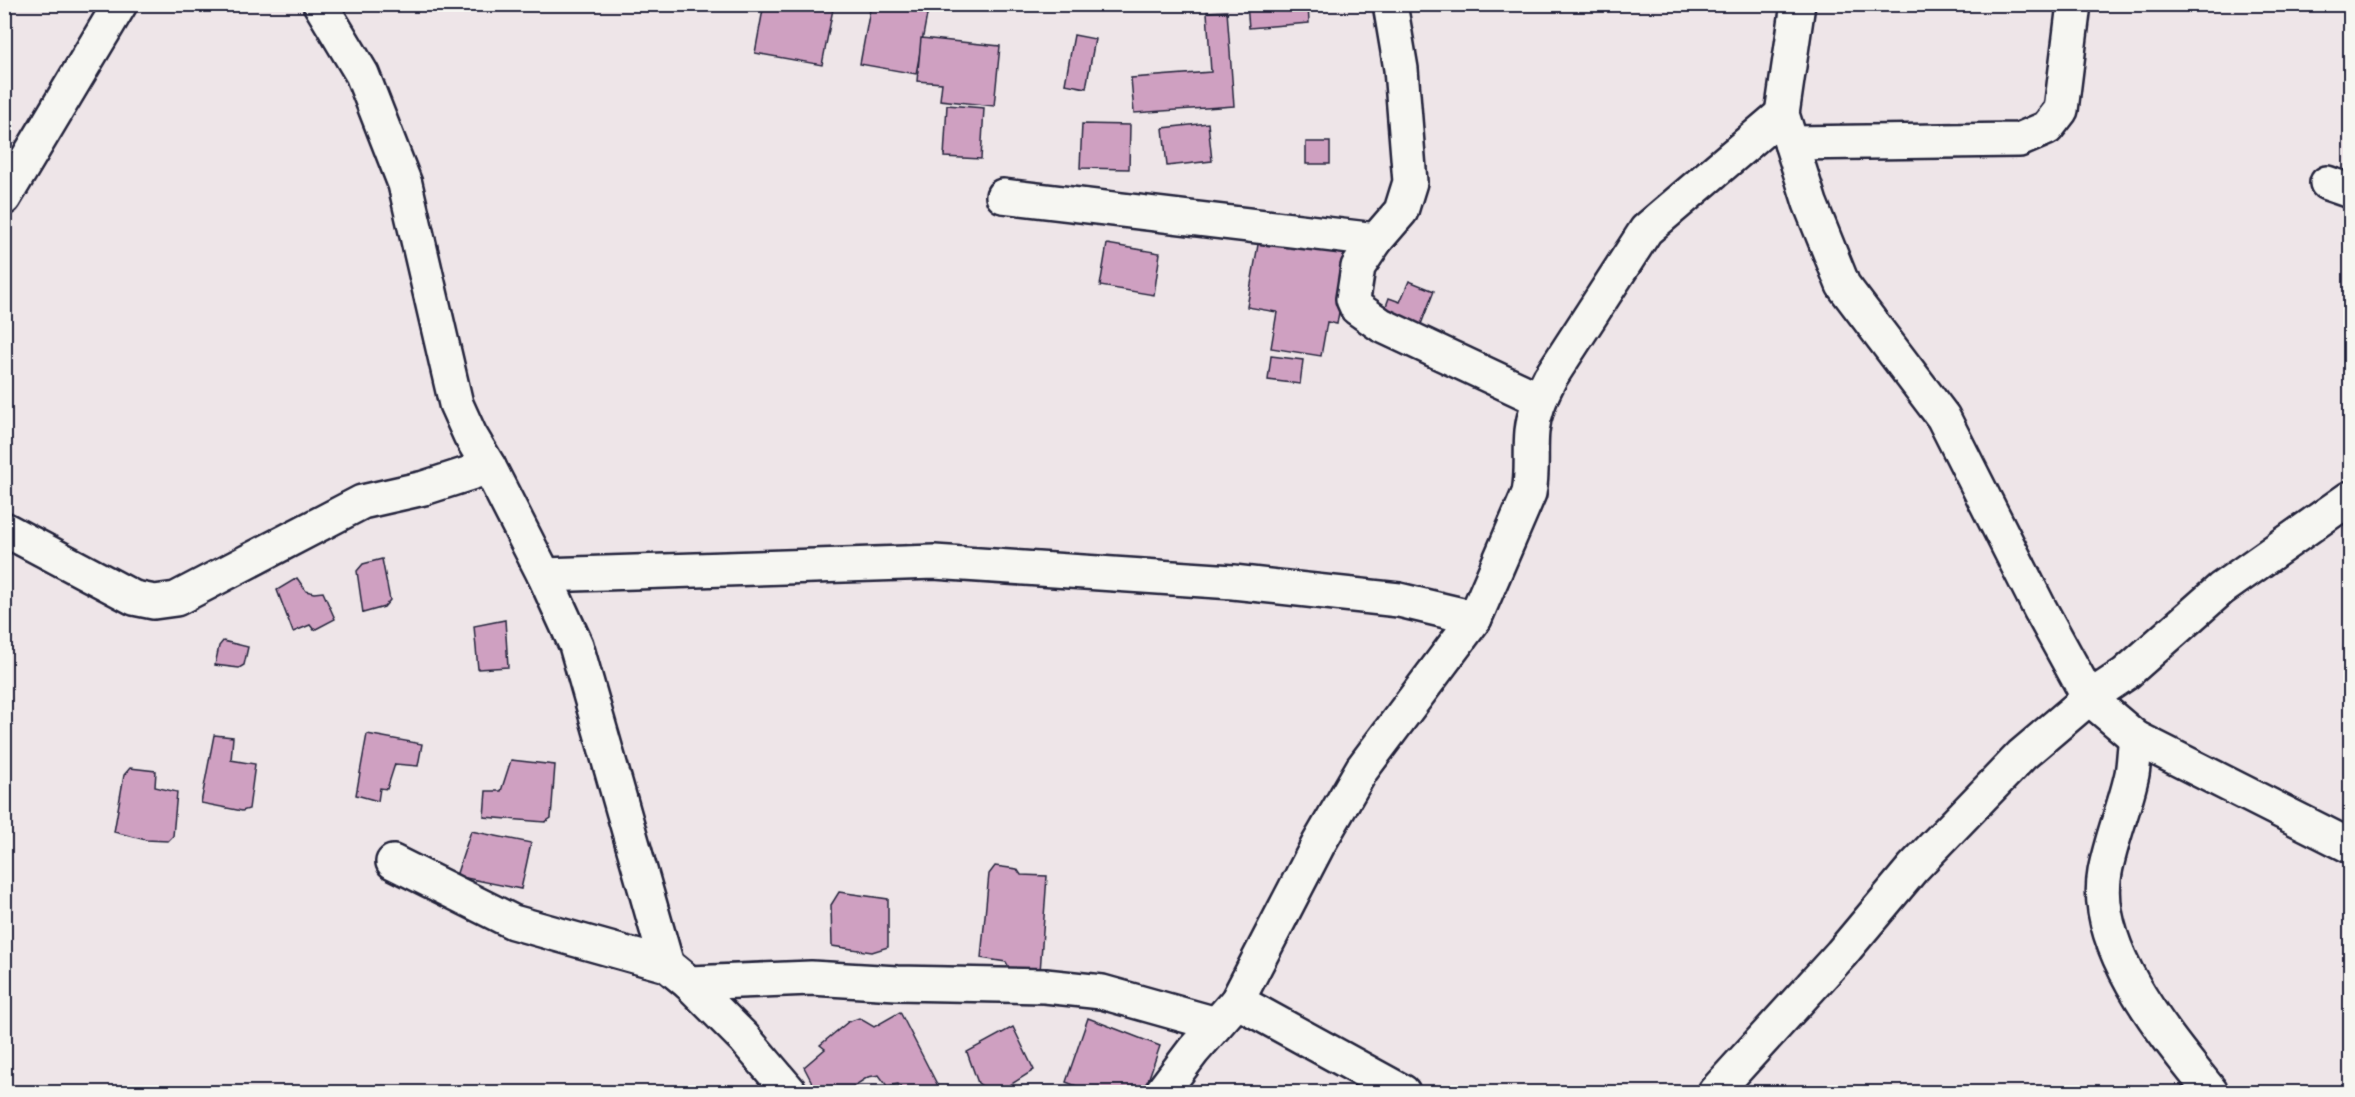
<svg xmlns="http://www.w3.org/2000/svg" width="2355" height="1097" font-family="Itim,sans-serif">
  <rect width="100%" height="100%" fill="#eee5e8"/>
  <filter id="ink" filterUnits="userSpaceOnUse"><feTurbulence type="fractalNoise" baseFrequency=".0167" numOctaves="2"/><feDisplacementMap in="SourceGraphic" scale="12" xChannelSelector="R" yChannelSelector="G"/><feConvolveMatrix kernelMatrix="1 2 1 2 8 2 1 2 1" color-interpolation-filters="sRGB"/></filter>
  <g filter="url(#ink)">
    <!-- building -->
    <g fill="#cfa0c1" stroke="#22223b" stroke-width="1.5">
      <path d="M764,4H834L822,65L755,53Z"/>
      <path d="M871,4H929L916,74L860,64Z"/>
      <path d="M1247,4H1308L1309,23L1249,28Z"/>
      <path d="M1227,11L1234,106L1134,113L1131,78L1211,72L1207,12Z"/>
      <path d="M1074,35L1095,39L1086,88L1065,84Z"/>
      <path d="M921,38L1000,46L994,106L940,100L942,83L917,81Z"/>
      <path d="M947,105L984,108L981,159L944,157Z"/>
      <path d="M1208,123L1212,161L1167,166L1163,128Z"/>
      <path d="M1082,124L1130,125L1129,169L1080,168Z"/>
      <rect x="1306" y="142" width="24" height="22"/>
      <path d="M1259,239L1349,254L1337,324L1327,322L1321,356L1271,348L1277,312L1247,307Z"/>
      <path d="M1107,244L1160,253L1154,295L1100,286Z"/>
      <path d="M1409,281L1434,291L1418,332L1382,317L1389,298L1400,302Z"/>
      <path d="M1271,356L1303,360L1300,384L1268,380Z"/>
      <path d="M382,559L390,600L384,607L363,613L357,571L363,564Z"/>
      <path d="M297,578L306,591L314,593L323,592L335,619L314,630L310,625L293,632L277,590Z"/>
      <path d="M505,620L508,667L478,669L474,626Z"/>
      <path d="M223,641L248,647L244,665L239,668L215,665L219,646Z"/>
      <path d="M367,734L422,744L418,766L395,764L387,789L380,788L378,801L356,795Z"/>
      <path d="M214,735L233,737L231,760L255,764L249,809L242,811L201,803Z"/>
      <path d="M511,760L555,765L551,818L545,822L484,817L486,791H501Z"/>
      <path d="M130,768L156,771L155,787L177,792L173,836L168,841L146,840L114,832L124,775Z"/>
      <path d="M471,831L531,843L521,889L456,876Z"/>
      <path d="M995,866L1017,869L1021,875L1047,876L1040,972L1011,971L1006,962L981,958L989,874Z"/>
      <path d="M839,892L888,899V947L872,952L832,946L831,905Z"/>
      <path d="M900,1012L941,1092H905L898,1084L887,1086L879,1075L868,1077L845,1092H817L804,1067L825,1049L820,1045L848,1022L859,1018L874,1027Z"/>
      <path d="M1088,1018L1160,1046L1144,1092H1092L1066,1082Z"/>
      <path d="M1013,1027L1034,1070L999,1092H991L978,1083L967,1052Z"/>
    </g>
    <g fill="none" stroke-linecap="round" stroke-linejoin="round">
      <defs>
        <g id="minor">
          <path d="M320,4L362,74L405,184L456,404L470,435L489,467L544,575L576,645L667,965"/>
          <path d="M1390,4L1401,69L1410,182L1401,211L1376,240L1358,267L1353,299L1357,308L1381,325L1539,399"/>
          <path d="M1798,4L1782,114L1810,203L1843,285L1943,417L2040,609L2089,698L2136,738L2350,846"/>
          <path d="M1791,143L2019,140L2047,128L2061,110L2074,4"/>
          <path d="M2327,183L2350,191"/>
          <path d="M1003,196L1376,240"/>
          <path d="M4,198L120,4"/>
          <path d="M4,529L134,598L154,602L176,599L362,502L424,488L489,467"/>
          <path d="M544,575L934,562L1233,582L1399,600L1475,618"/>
          <path d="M2136,738C2134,750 2134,763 2132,774C2125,807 2111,839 2105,872C2091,948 2167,1037 2211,1092"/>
          <path d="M393,862L513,922L667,965L689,983L744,1038L790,1092"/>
          <path d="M689,983L811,978L897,983L1045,986L1102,992L1216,1024"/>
          <path d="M1237,1001L1403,1092"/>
          <path d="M1162,1092L1193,1051L1237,1001L1319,843L1362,769L1475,618L1529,493C1533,472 1530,452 1532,431C1534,412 1541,395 1550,378L1646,230L1782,114"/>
          <path d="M1715,1092L1841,954L1913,868L2022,755L2089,698L2125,674L2221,589L2350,498"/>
        </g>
      </defs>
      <!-- minor casing -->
      <use href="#minor" stroke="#22223b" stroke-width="38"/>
      <!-- minor -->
      <use href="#minor" stroke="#f6f6f2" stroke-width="33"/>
    </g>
  </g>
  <!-- margin -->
  <rect width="2355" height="1097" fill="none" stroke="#f6f6f2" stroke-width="24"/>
  <rect x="12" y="12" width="2331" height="1073" fill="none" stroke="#22223b" stroke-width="2" filter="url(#ink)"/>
</svg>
